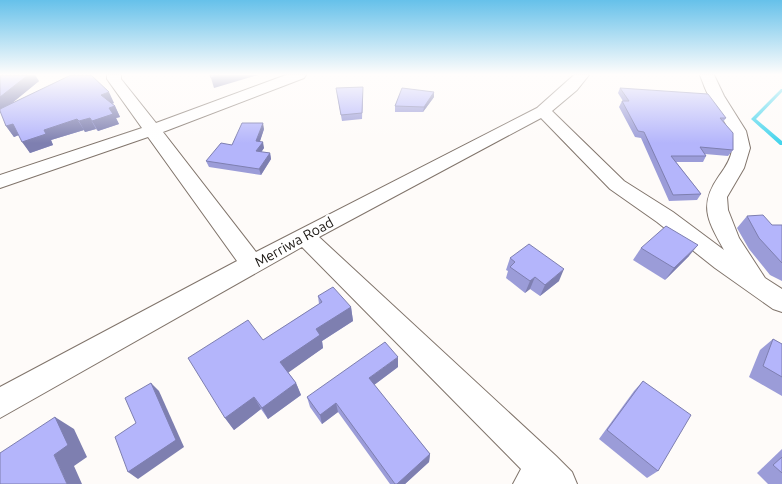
<svg xmlns="http://www.w3.org/2000/svg" width="782" height="484" font-family="Ubuntu,sans-serif">
  <rect width="100%" height="100%" fill="#fefbf9"/>
  <g fill="none" stroke-linecap="round" stroke-linejoin="round">
    <!-- stream -->
    <path fill="#44d4ec" fill-rule="evenodd" d="M781,89H782V92L756,119L782,141V145H780L751,119Z"/>
    <defs>
      <path id="minor" d="M107,75H121V79L156,123L286,75H306L304,78L163,132L256,252L537,108L574,75H589L577,90L552,111L624,181L673,212L724,250C708,221 698,206 719,176C725,168 731,159 732,149C734,129 717,113 709,96C705,90 703,82 700,75H714L724,96L746,131L750,148L744,168L727,197L728,210L739,238L765,278L782,289V312L773,309L715,268L657,222L610,189L541,118L319,237L556,456L572,472L577,484H513L521,469L302,247L0,418V387L237,261L148,137L0,188V175L142,128L107,79Z"/>
    </defs>
    <!-- minor casing -->
    <use href="#minor" stroke="#80746b" stroke-width="2"/>
    <!-- minor -->
    <use href="#minor" fill="#fff" fill-rule="evenodd"/>
  </g>
  <!-- wall -->
  <g fill="#9b9cd8">
    <path d="M0,75L39,81L13,102L114,103L112,104L115,106L120,117L116,118L119,124L98,131L96,129L85,132L84,130L51,140L53,145L30,153L19,135L14,137L6,126L1,113H0Z"/>
    <path d="M336,88L363,93L362,119L342,121Z"/>
    <path d="M620,88L726,118L723,122L733,150L728,156L705,154L706,156L703,162H676L701,194L697,200L669,201L641,138L635,137L619,107L622,101H623L618,93Z"/>
    <path d="M434,92V97L423,112H395V106Z"/>
    <path d="M264,129L260,141L264,148L261,152L270,153L271,159L261,175L209,167L206,161Z"/>
    <path d="M747,216L772,225H782V281L770,275L749,249L737,228Z"/>
    <path d="M641,248L689,256L665,280L633,260Z"/>
    <path d="M510,258L559,281L540,296L530,289L525,293L506,278L508,271L506,270Z"/>
    <path d="M318,296L351,307L353,321L322,341L323,348L288,372L296,383L301,395L268,419L261,409L234,430L225,418L263,340L319,304Z"/>
    <path d="M773,339L782,344V396L749,377L760,350Z"/>
    <path d="M398,367L374,385L430,454L429,462L405,484H390L338,412L322,424L310,407L307,397Z"/>
    <path d="M643,381L658,471L647,478L599,439L634,391Z"/>
    <path d="M782,449V484H768L757,473Z"/>
  </g>
  <!-- shaded-wall -->
  <g fill="#7e7fb0">
    <path d="M28,75H35L39,81L0,113V97Z"/>
    <path d="M220,75H258L214,88L211,78Z"/>
    <path d="M109,92L114,103L107,105L101,95Z"/>
    <path d="M434,92V97L423,112L424,107Z"/>
    <path d="M115,106L120,117L116,118L119,124L98,131L92,121L109,108Z"/>
    <path d="M90,118L96,129L85,132L79,121Z"/>
    <path d="M77,119L84,130L51,140L53,145L30,153L22,142L44,130Z"/>
    <path d="M263,123L264,129L258,147L256,141Z"/>
    <path d="M13,124L21,134L14,137L6,126Z"/>
    <path d="M263,142L264,148L258,157L256,151Z"/>
    <path d="M270,153L271,159L261,175L259,169Z"/>
    <path d="M698,245L689,256L665,280L674,268Z"/>
    <path d="M564,269L559,281L540,296L545,285Z"/>
    <path d="M535,277L530,289L525,293L530,281Z"/>
    <path d="M351,307L353,321L322,341L323,348L285,375L280,362L316,329Z"/>
    <path d="M398,357V367L370,388L369,378Z"/>
    <path d="M151,383L159,391L184,447L138,479L128,472Z"/>
    <path d="M296,383L301,395L268,419L262,408Z"/>
    <path d="M254,397L261,409L234,430L225,418Z"/>
    <path d="M336,403L338,412L322,424L320,415Z"/>
    <path d="M55,417L74,429L87,457L74,466L82,484H67L54,455Z"/>
    <path d="M430,454L429,462L405,484H397Z"/>
  </g>
  <!-- building -->
  <g fill="#b4b5fb" stroke="#7e7fb0">
    <path d="M0,75H28L0,97Z"/>
    <path d="M71,75H91L109,92L101,95L115,106L109,108L113,114L92,121L90,118L79,121L77,119L44,130L46,134L22,142L13,124L6,126L0,111V109Z"/>
    <path d="M210,75H220L211,78Z"/>
    <path d="M363,87L362,113L341,115L336,88Z"/>
    <path d="M402,88L434,92L424,107L395,106Z"/>
    <path d="M620,88L708,94L726,118H720L733,133V150L700,147L706,156H671L701,194L673,195L644,132L638,131L622,101H629Z"/>
    <path d="M242,123H263L256,141L263,142L256,151L270,153L259,169L206,161L221,143L232,145Z"/>
    <path d="M763,215L772,225H782V263L759,238L747,216Z"/>
    <path d="M666,226L698,245L674,268L641,248Z"/>
    <path d="M529,244L564,269L545,285L535,277L530,281L510,267L515,262L510,258Z"/>
    <path d="M333,287L351,307L316,329L320,335L280,362L296,383L262,408L254,397L225,418L188,358L248,320L263,340L322,302L318,296Z"/>
    <path d="M773,339L782,344V377L763,366Z"/>
    <path d="M385,342L398,357L369,378L430,454L397,484H395L336,403L320,415L307,397Z"/>
    <path d="M643,381L691,415L658,471L607,430Z"/>
    <path d="M151,383L176,440L128,472L115,437L136,423L125,398Z"/>
    <path d="M55,417L68,445L54,455L67,484H0V453Z"/>
    <path d="M782,457V473L773,465Z"/>
  </g>
  <!-- sky -->
  <linearGradient id="sky" x2="0" y2="1"><stop stop-color="#66c1ea"/><stop offset="0.52" stop-color="#fffdfc"/><stop offset="1" stop-color="#fffdfc" stop-opacity="0"/></linearGradient>
  <rect width="782" height="143" fill="url(#sky)"/>
  <g text-anchor="middle" dominant-baseline="central" stroke-width="4.5" stroke-linejoin="round" paint-order="stroke">
    <!-- street labels -->
    <g font-size="14" fill="#17130f" stroke="#fff">
      <text transform="translate(294 242) rotate(-29)">Merriwa Road</text>
    </g>
  </g>
</svg>
